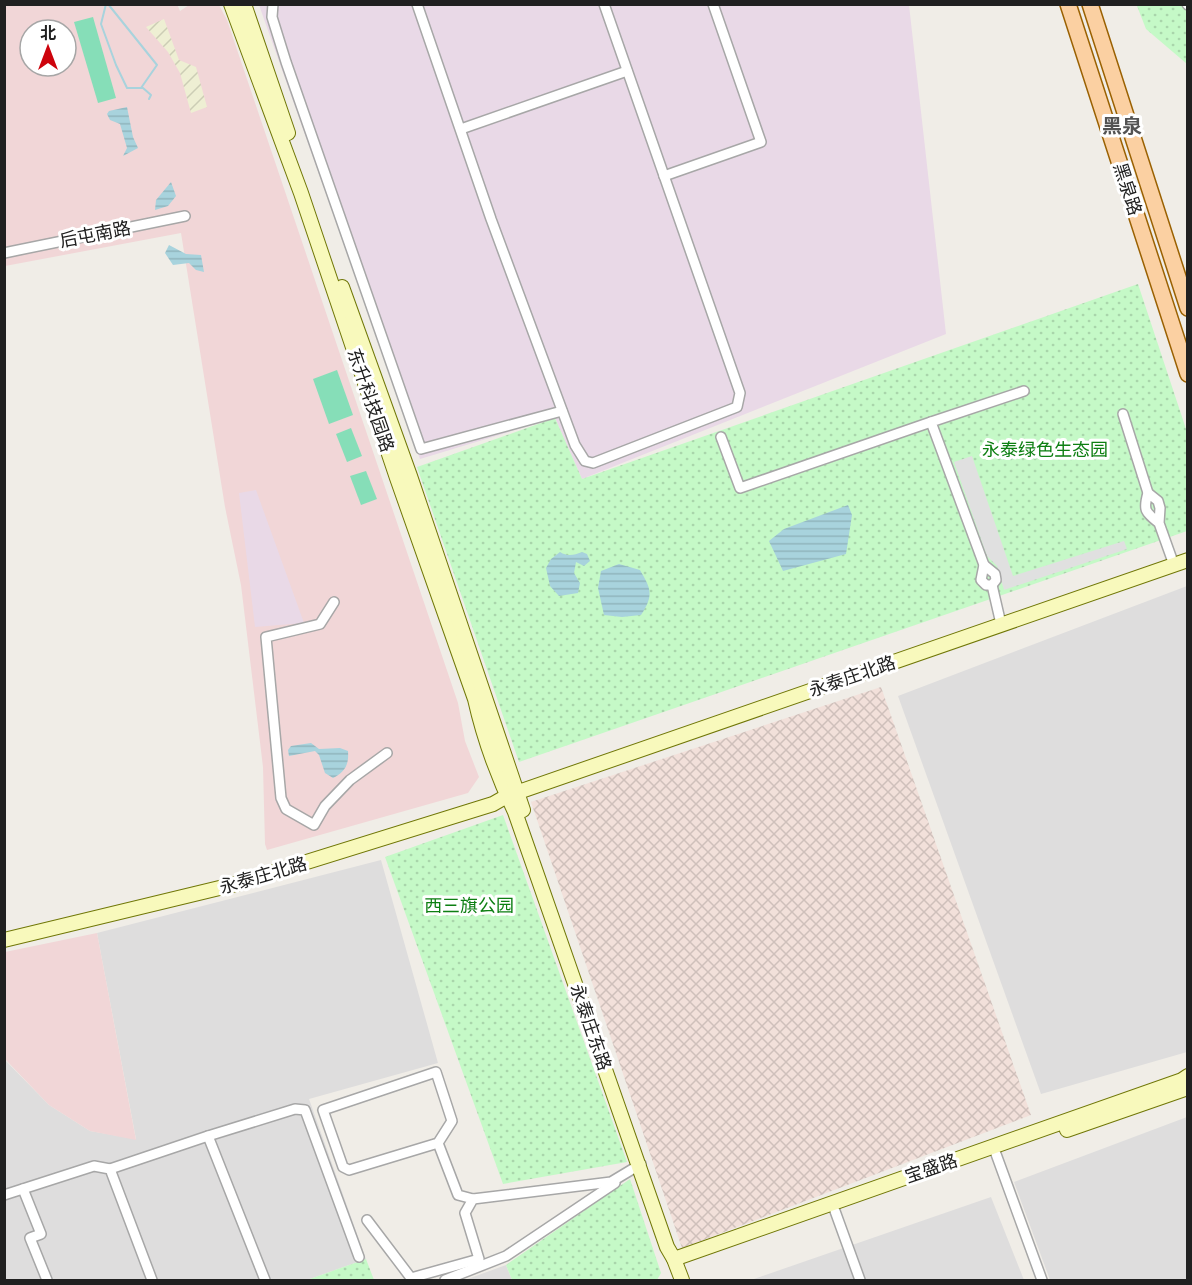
<svg xmlns="http://www.w3.org/2000/svg" width="1192" height="1285" font-family="Raleway,'Noto Sans SC',sans-serif">
  <defs>
    <pattern id="military-cross-hatch" width="8" height="8" patternUnits="userSpaceOnUse" patternTransform="scale(1.5)"><rect width="8" height="8" fill="#f2e0da"/><path d="M0 0l8 8M0 8l8-8" fill="none" stroke="#cfc0bb"/></pattern>
    <pattern id="farmland-furrows" width="10" height="10" patternUnits="userSpaceOnUse" patternTransform="scale(1.5)"><rect width="10" height="10" fill="#eeefd3"/><path d="M-1 1l2-2M0 10L10 0M9 11l2-2" fill="none" stroke="#cccdb5"/></pattern>
    <pattern id="park-dots" width="8" height="8" patternUnits="userSpaceOnUse" patternTransform="scale(1.5)"><rect width="8" height="8" fill="#c5f9c7"/><path d="M2 2h.1M6 6h.1" fill="none" stroke="#a9d5ab" stroke-width="1.8" stroke-linecap="round"/></pattern>
    <pattern id="water-rules" width="6" height="5" patternUnits="userSpaceOnUse" patternTransform="scale(1.5)"><rect width="6" height="5" fill="#a8d3dd"/><path d="M0 2.5h6" fill="none" stroke="#90b5bd"/></pattern>
  </defs>
  <rect width="100%" height="100%" fill="#f0ede7"/>
  <!-- residential -->
  <g fill="#dedddd">
    <path d="M1187,586V1052L1041,1094L898,696Z"/>
    <path d="M381,860L438,1063L309,1099L366,1259L307,1280H5L4,1059L49,1105L90,1131L136,1139L97,933Z"/>
    <path d="M1187,1117V1280H1050L1014,1182Z"/>
    <path d="M991,1197L1024,1280H751Z"/>
    <path d="M506,1265L512,1280H465Z"/>
  </g>
  <!-- commercial -->
  <g fill="#f1d6d7" fill-rule="evenodd">
    <path d="M177,4L180,11L189,5H219L227,20L458,703L465,741L479,777L468,793L267,850L265,844L263,767L241,585L225,507L181,233L5,266V5ZM30,30H66V66H30Z"/>
    <path d="M97,933L136,1140L90,1131L49,1105L5,1059V952Z"/>
  </g>
  <!-- industrial -->
  <g fill="#e9d9e7">
    <path d="M259,5H909L946,334L582,479L555,418L420,459Z"/>
    <path d="M256,490L304,623L255,627L239,493Z"/>
  </g>
  <!-- military -->
  <path fill="url(#military-cross-hatch)" d="M881,687L1031,1115L682,1248L531,802Z"/>
  <!-- farmland -->
  <path fill="url(#farmland-furrows)" d="M164,19L179,60L196,67L207,107L191,113L180,73L168,52L146,27Z"/>
  <!-- park -->
  <g fill="url(#park-dots)">
    <path d="M1139,4L1187,5V64L1146,29L1137,6Z"/>
    <path d="M1138,284L1187,432V531L519,762L417,467L555,418L582,479Z"/>
    <path d="M503,815L627,1162L503,1184L385,857Z"/>
    <path d="M630,1179L661,1273L657,1280H512L506,1265Z"/>
    <path d="M366,1259L374,1280H307Z"/>
  </g>
  <!-- pitch -->
  <g fill="#86deb8">
    <path d="M93,17L116,98L98,103L74,22Z"/>
    <path d="M337,370L353,415L329,424L313,379Z"/>
    <path d="M351,428L362,456L347,462L336,434Z"/>
    <path d="M366,471L377,499L361,505L350,476Z"/>
  </g>
  <!-- parking -->
  <path fill="#e0e0e0" d="M972,456L1013,576L1124,541L1127,549L1004,590L997,566L987,556L954,462Z"/>
  <!-- water -->
  <g fill="url(#water-rules)">
    <path d="M127,107L133,137L138,148L123,156L127,148L120,124L110,120L107,114L109,111Z"/>
    <path d="M171,182L176,196L168,206L155,210L156,200Z"/>
    <path d="M169,245L186,254L201,255L204,272L196,270L189,263L173,265L165,253Z"/>
    <path d="M848,505L852,515L846,554L783,571L769,541L784,529Z"/>
    <path d="M560,552C568,557 574,555 582,552L587,554L590,561L584,566L576,562L574,573L580,583L578,593L559,596L550,586L546,568L551,559Z"/>
    <path d="M619,564L640,570C651,589 654,595 641,615L622,617L604,615L598,588L601,571Z"/>
    <path d="M311,743L319,749L340,748L348,751C349,765 345,772 333,778L325,773L319,755L315,751L289,756L288,750L291,746Z"/>
  </g>
  <g fill="none" stroke-linecap="round" stroke-linejoin="round">
    <!-- stream -->
    <g stroke="#a8d3dd" stroke-width="2">
      <path d="M106,4L101,24L116,65L127,88H143L151,95L149,99"/>
      <path d="M108,4L157,65L141,88"/>
    </g>
    <defs>
      <g id="street">
        <path d="M273,4L272,17L286,62L421,449L562,411"/>
        <path d="M417,4L491,219L575,445L585,461L593,463L737,407L740,393L604,4"/>
        <path d="M1187,4L1188,5"/>
        <path d="M461,129L627,71"/>
        <path d="M664,176L761,142L713,4"/>
        <path d="M4,253L185,216"/>
        <path d="M1123,414L1148,493"/>
        <path d="M721,437L740,488L931,422"/>
        <path d="M1159,523C1145,512 1143,510 1148,493L1158,501L1160,508L1159,523L1174,565"/>
        <path d="M984,565L931,422L1024,391"/>
        <path d="M984,565L995,574L996,580L992,585H986L981,580Z"/>
        <path d="M992,585L1001,624"/>
        <path d="M334,602L320,624L266,637L281,798L286,809L314,825L325,806L350,780L387,753"/>
        <path d="M208,1136L295,1109L305,1110L359,1257"/>
        <path d="M438,1143L452,1121L436,1072L323,1110L343,1167L349,1170L438,1143L458,1195L473,1199"/>
        <path d="M996,1154L1042,1280"/>
        <path d="M110,1169L208,1136L265,1280"/>
        <path d="M23,1189L41,1234L30,1238L47,1280"/>
        <path d="M4,1195L94,1166L110,1169L152,1280"/>
        <path d="M835,1211L860,1280"/>
        <path d="M367,1220L411,1278L479,1259L465,1213L473,1199L611,1182L641,1164"/>
        <path d="M445,1280L506,1256L615,1183"/>
      </g>
      <g id="secondary">
        <path d="M231,4L301,193L397,478L475,699C484,739 497,775 515,812L667,1247L674,1259L682,1280"/>
        <path d="M244,4L288,133"/>
        <path d="M342,287L410,476L523,810"/>
        <path d="M4,940L236,884L493,804L507,796L1188,560"/>
        <path d="M1067,1130L1188,1088"/>
        <path d="M674,1259L1182,1080L1188,1076"/>
      </g>
      <g id="primary">
        <path d="M1068,4L1188,374"/>
        <path d="M1090,4L1188,308"/>
      </g>
    </defs>
    <!-- street casing -->
    <use href="#street" stroke="#a7a7a7" stroke-width="12"/>
    <!-- secondary casing -->
    <use href="#secondary" stroke="#707707" stroke-width="16"/>
    <!-- primary casing -->
    <use href="#primary" stroke="#9a6102" stroke-width="18"/>
    <!-- street -->
    <use href="#street" stroke="#fff" stroke-width="9"/>
    <!-- secondary -->
    <use href="#secondary" stroke="#f8f9bc" stroke-width="14"/>
    <!-- primary -->
    <use href="#primary" stroke="#fbd0a2" stroke-width="15"/>
  </g>
  <g text-anchor="middle" dominant-baseline="central" stroke-width="6" stroke-linejoin="round" paint-order="stroke">
    <!-- street labels -->
    <g font-size="18" fill="#202020" stroke="#fff">
      <text transform="translate(1128 189) rotate(72)">黑泉路</text>
      <text transform="translate(95 234) rotate(-11)">后屯南路</text>
      <text transform="translate(371 400) rotate(71)">东升科技园路</text>
      <text transform="translate(852 676) rotate(-19)">永泰庄北路</text>
      <text transform="translate(263 875) rotate(-16)">永泰庄北路</text>
      <text transform="translate(591 1027) rotate(71)">永泰庄东路</text>
      <text transform="translate(931 1168) rotate(-19)">宝盛路</text>
    </g>
    <!-- park labels -->
    <g font-size="18" fill="#0d7f12" stroke="#fff">
      <text x="1045" y="449">永泰绿色生态园</text>
      <text x="469" y="905">西三旗公园</text>
    </g>
    <!-- neighbourhood labels -->
    <g font-size="20" font-weight="bold" fill="#535353" stroke="#fff">
      <text x="1122" y="126">黑泉</text>
    </g>
  </g>
  <!-- border -->
  <rect width="1192" height="1285" fill="none" stroke="#202020" stroke-width="12"/>
  <!-- north arrow -->
  <g transform="translate(48 48)"><circle r="28" fill="#ffffff" stroke="#a6a6a6" stroke-width="1.5"/>
  <path d="M0-4.5L10 22L0 15L-10 22Z" fill="#cd030c"/>
  <text y="-9" font-size="16" font-weight="bold" text-anchor="middle" fill="#202020">北</text>
  </g>
</svg>
